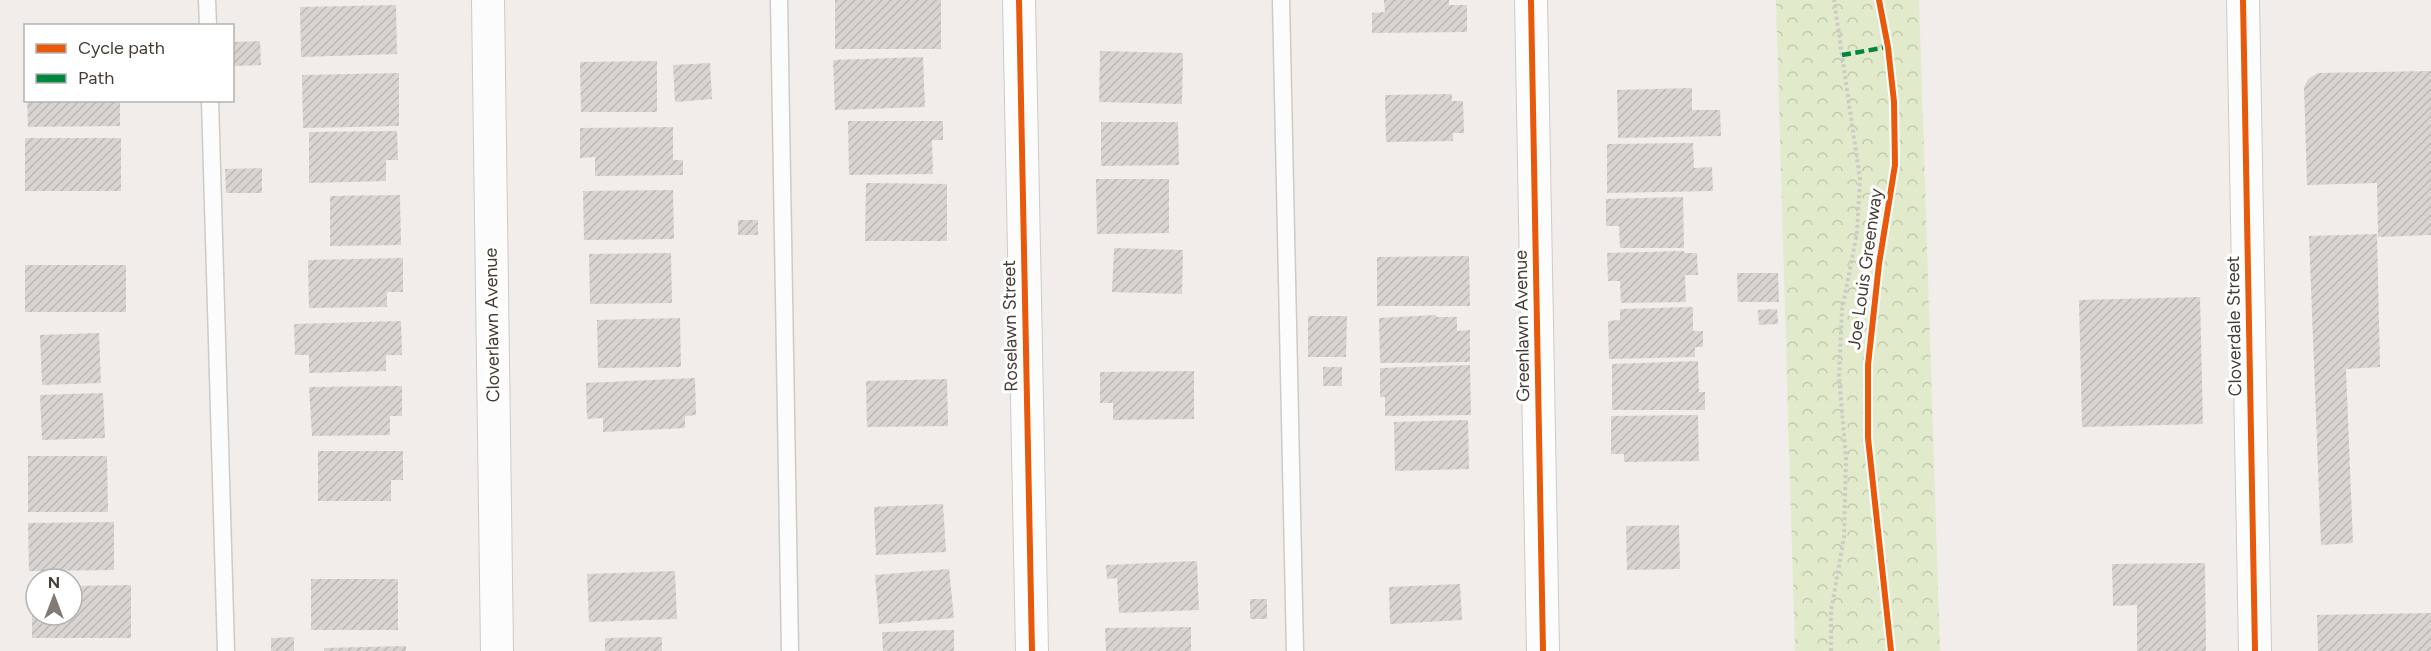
<svg xmlns="http://www.w3.org/2000/svg" width="2431" height="651" font-family="Figtree,sans-serif">
  <defs>
    <pattern id="forest-crowns" width="20" height="18" patternUnits="userSpaceOnUse" patternTransform="scale(1.5)"><rect width="20" height="18" fill="#e1eaca"/><path d="M2 6a3 3 0 1 1 6 0M12 15a3 3 0 1 1 6 0" fill="none" stroke="#c2caae"/></pattern>
    <pattern id="building-hatch" width="6" height="6" patternUnits="userSpaceOnUse" patternTransform="scale(1.5)"><rect width="6" height="6" fill="#d8d4d1"/><path d="M-1 1l2-2M0 6l6-6M5 7l2-2" fill="none" stroke="#bbb7b4"/></pattern>
  </defs>
  <rect width="100%" height="100%" fill="#f0edea"/>
  <!-- forest -->
  <path fill="url(#forest-crowns)" d="M1776,0H1919L1940,651H1795Z"/>
  <!-- building -->
  <g fill="url(#building-hatch)">
    <rect x="835" y="0" width="106" height="49"/>
    <path d="M1384,0H1449V5H1467V32L1372,33V13L1385,12Z"/>
    <path d="M396,5L397,54L301,57L300,7Z"/>
    <path d="M260,41L261,65L232,66V42Z"/>
    <path d="M1100,51L1183,53L1182,104L1099,102Z"/>
    <path d="M923,57L925,107L835,110L833,60Z"/>
    <path d="M657,61V112H581L580,62Z"/>
    <path d="M710,63L712,99L675,102L673,65Z"/>
    <path d="M2431,71V235L2378,237L2377,183L2307,185L2304,87L2308,79L2318,73Z"/>
    <path d="M399,73V126L303,128L302,75Z"/>
    <path d="M1692,88V110H1720L1721,136L1618,138L1617,90Z"/>
    <path d="M1452,94V101H1463L1464,133H1453V141L1386,142L1385,95Z"/>
    <path d="M27,100H120V126L28,127Z"/>
    <path d="M848,121H943V140H932L933,174L849,175Z"/>
    <path d="M1101,122H1178L1179,165L1101,166Z"/>
    <path d="M673,127V160H683V175L595,176V157L580,158V128Z"/>
    <path d="M397,131L398,160H386V181L309,183V132Z"/>
    <rect x="25" y="138" width="96" height="53"/>
    <path d="M1693,143L1694,168L1712,167L1713,191L1607,193V144Z"/>
    <path d="M262,168V193H226L225,169Z"/>
    <path d="M1096,179H1169V233L1097,234Z"/>
    <path d="M866,183L947,184V241H865Z"/>
    <path d="M673,190L674,239L584,240L583,191Z"/>
    <path d="M400,195L401,245L330,246V196Z"/>
    <path d="M1683,197L1684,248H1620L1619,226H1606V199Z"/>
    <rect x="738" y="220" width="20" height="15"/>
    <path d="M2377,234L2380,367L2346,369L2353,543L2321,545L2309,236Z"/>
    <path d="M1114,248L1183,250L1182,294L1112,292Z"/>
    <path d="M1684,251V253H1697L1698,275H1685L1686,302L1621,303L1620,281H1608L1607,253Z"/>
    <path d="M671,253L672,303L590,304L589,254Z"/>
    <path d="M1469,256L1470,306H1377V257Z"/>
    <path d="M403,258V292H387V307L309,308L308,260Z"/>
    <rect x="25" y="265" width="101" height="47"/>
    <path d="M1737,273H1778L1779,302H1738Z"/>
    <path d="M2200,297L2203,424L2082,427L2079,300Z"/>
    <path d="M1693,307V331H1703V347H1695V357L1609,359L1608,321L1620,320V309Z"/>
    <path d="M1777,309L1778,324L1759,325L1758,310Z"/>
    <path d="M1436,315V317H1457V331L1470,330V362L1380,363L1379,318Z"/>
    <path d="M1308,316H1347L1346,357H1308Z"/>
    <path d="M680,318L681,367L598,368L597,320Z"/>
    <path d="M401,321L402,355H386V371L309,373V355H295L294,324Z"/>
    <path d="M99,333L101,383L42,385L40,335Z"/>
    <path d="M1698,361L1699,392H1705V410H1612V364Z"/>
    <path d="M1470,365L1471,415L1385,416V397H1380V368Z"/>
    <rect x="1323" y="367" width="19" height="19"/>
    <path d="M1194,371V419L1113,420V403H1100V372Z"/>
    <path d="M695,378L696,415L685,416V428L603,432V418L587,419L586,383Z"/>
    <path d="M947,379L948,426L867,427L866,381Z"/>
    <path d="M402,386V416H390V435L312,436L309,387Z"/>
    <path d="M103,393L105,438L42,440L40,395Z"/>
    <path d="M1698,415L1699,461L1624,462V454H1611V416Z"/>
    <path d="M1468,420L1469,469L1395,471L1394,422Z"/>
    <path d="M318,451H403V480H391V501H318Z"/>
    <path d="M28,456H107L108,512H28Z"/>
    <path d="M943,504L946,552L876,555L874,507Z"/>
    <path d="M114,522V570L29,571L28,523Z"/>
    <path d="M1679,525L1680,569L1627,570L1626,526Z"/>
    <path d="M1197,561L1199,610L1119,613L1117,578L1107,579L1106,565Z"/>
    <path d="M2205,563L2206,651H2137V605L2113,606L2112,564Z"/>
    <path d="M949,569L954,618L879,624L875,575Z"/>
    <path d="M675,571L677,619L589,622L587,574Z"/>
    <rect x="311" y="579" width="87" height="51"/>
    <path d="M1460,584L1462,620L1390,624L1389,587Z"/>
    <path d="M131,585V638H32V586H36V615H72V586Z"/>
    <rect x="1250" y="599" width="17" height="20"/>
    <path d="M2431,613V651H2318L2317,615Z"/>
    <path d="M1191,627V651H1106L1105,628Z"/>
    <path d="M954,630V651H883L882,632Z"/>
    <path d="M294,637V651H271V638Z"/>
    <path d="M662,637V651H605V638Z"/>
    <path d="M406,646V651H324V648Z"/>
  </g>
  <g fill="none" stroke-linecap="round" stroke-linejoin="round">
    <defs>
      <g id="service">
        <path d="M207,0L208,26"/>
        <path d="M779,0L790,651"/>
        <path d="M1281,0L1295,651"/>
        <path d="M210,100L226,651"/>
      </g>
      <g id="minor">
        <path d="M488,0L497,651"/>
        <path d="M1019,0L1032,651"/>
        <path d="M1531,0L1543,651"/>
        <path d="M2243,0L2255,651"/>
      </g>
    </defs>
    <!-- service casing -->
    <use href="#service" stroke="#cecbc7" stroke-width="19"/>
    <!-- minor casing -->
    <use href="#minor" stroke="#cecbc7" stroke-width="34"/>
    <!-- path -->
    <path stroke="#cecbc7" stroke-width="4" stroke-dasharray="3 3" stroke-linecap="butt" d="M1831,651V611L1844,537L1846,458L1839,376L1842,310L1857,233L1860,179L1834,0"/>
    <!-- service -->
    <use href="#service" stroke="#fdfcfc" stroke-width="16"/>
    <!-- minor -->
    <use href="#minor" stroke="#fdfcfc" stroke-width="32"/>
    <!-- quiet -->
    <path stroke="#00873e" stroke-width="4.5" stroke-dasharray="9 4.5" stroke-linecap="butt" d="M1842,55L1888,47"/>
    <defs>
      <g id="cycleway">
        <path d="M1019,0L1032,651"/>
        <path d="M1531,0L1543,651"/>
        <path d="M1879,0L1888,47L1894,102L1895,165L1879,264L1868,365V438L1891,651"/>
        <path d="M2243,0L2255,651"/>
      </g>
    </defs>
    <!-- cycleway casing -->
    <use href="#cycleway" stroke="#fff" stroke-width="10"/>
    <!-- cycleway -->
    <use href="#cycleway" stroke="#e8590c" stroke-width="6"/>
  </g>
  <g text-anchor="middle" dominant-baseline="central" stroke-width="6" stroke-linejoin="round" paint-order="stroke">
    <!-- street labels -->
    <g font-size="18" fill="#463e36" stroke="#fff">
      <text transform="translate(1865 269) rotate(-82)">Joe Louis Greenway</text>
      <text transform="translate(492 325) rotate(-91)">Cloverlawn Avenue</text>
      <text transform="translate(1010 326) rotate(-91)">Roselawn Street</text>
      <text transform="translate(1522 326) rotate(-91)">Greenlawn Avenue</text>
      <text transform="translate(2234 326) rotate(-91)">Cloverdale Street</text>
    </g>
  </g>
  <!-- legend -->
  <rect x="24" y="24" width="210" height="78" fill="#ffffff" stroke="#b5b2af" stroke-width="1.5"/>
  <rect x="36" y="44" width="30" height="9" fill="#e8590c" stroke="#b5b2af" stroke-width="1.5"/>
  <text x="78" y="54" font-size="18" fill="#463e36">Cycle path</text>
  <rect x="36" y="74" width="30" height="9" fill="#00873e" stroke="#b5b2af" stroke-width="1.5"/>
  <text x="78" y="84" font-size="18" fill="#463e36">Path</text>
  <!-- north arrow -->
  <g transform="translate(54 597)"><circle r="28" fill="#ffffff" stroke="#b5b2af" stroke-width="1.5"/>
  <path d="M0-4.5L10 22L0 15L-10 22Z" fill="#827b75"/>
  <text y="-9" font-size="16" font-weight="bold" text-anchor="middle" fill="#463e36">N</text>
  </g>
</svg>
